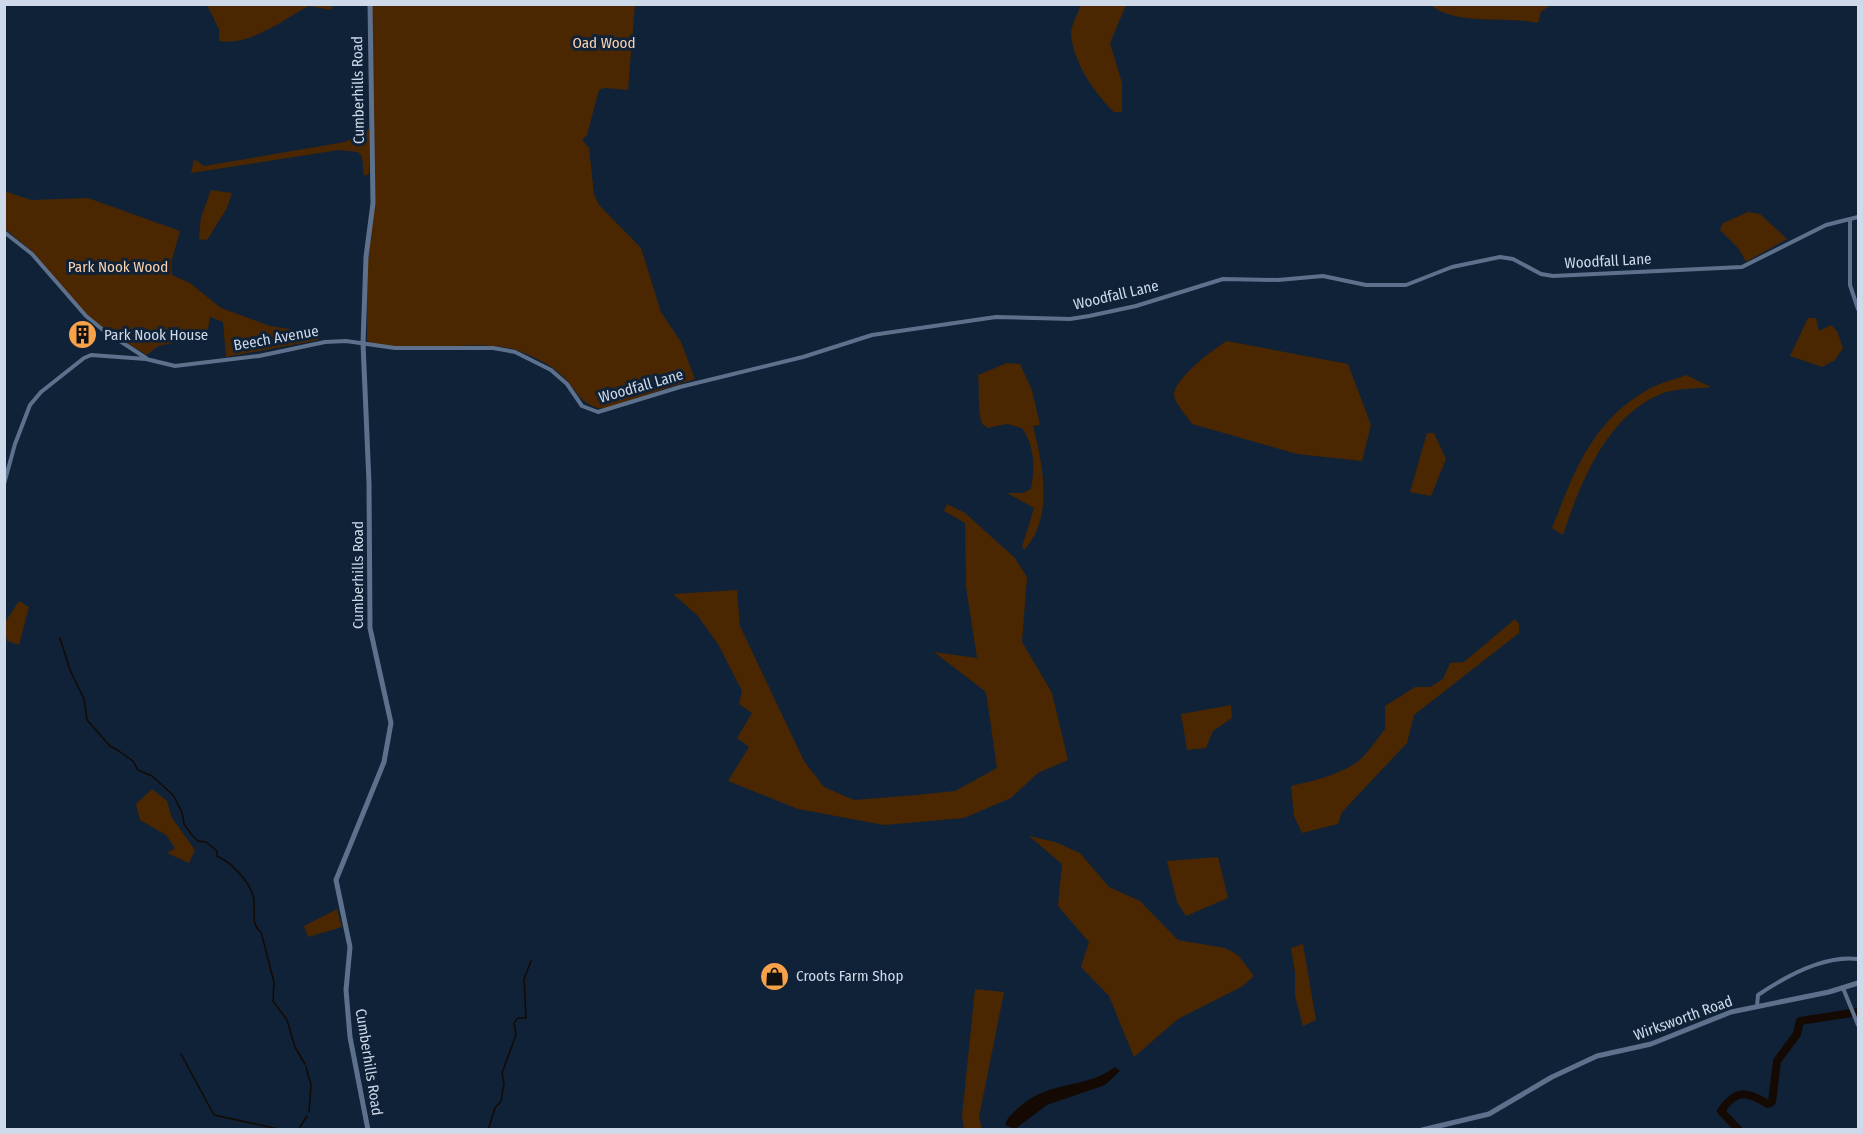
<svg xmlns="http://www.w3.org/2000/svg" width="1863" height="1134" font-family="'Fira Sans Condensed',sans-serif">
  <rect width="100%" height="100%" fill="#102238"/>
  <!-- green -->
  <g fill="#4a2700">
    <path d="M207,5H332L331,10L309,6C282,20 251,46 219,41V29Z"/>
    <path d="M372,5H635L628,90L605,88L599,90L587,135L582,140L589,148L594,194L599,205L641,248L661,312L681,342L695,379L604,409C578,406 577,387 559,373C548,363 532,356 519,351C474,335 408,359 367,341V269L372,226Z"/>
    <path d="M1081,5H1126L1110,43L1122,83V112H1114C1094,92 1075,65 1071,36C1070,27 1078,13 1081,5Z"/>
    <path d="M1431,5H1550L1541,12L1538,23C1508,16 1454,26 1431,5Z"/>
    <path d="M369,129V174L364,176L362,156L358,152L339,150L191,173L194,159L204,166L345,142Z"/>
    <path d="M211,190L232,193L227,208L207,240L199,239L201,217Z"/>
    <path d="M4,191L31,200L88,198L180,231L171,263L172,275L190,283L221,308L270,326L314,333L319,340L226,357L223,322L210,317L206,342L181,335L179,342L158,346L147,355L104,330L87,315L34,253L5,229Z"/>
    <path d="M1748,212L1760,214L1787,239L1746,262L1739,249L1720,230L1723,223Z"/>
    <path d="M1808,318H1816L1819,331L1831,325L1837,331L1843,348L1835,360L1822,367L1790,356Z"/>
    <path d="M1227,341L1348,364L1371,425L1362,461L1297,454L1192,424C1187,416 1175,404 1174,395C1173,380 1214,348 1227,341Z"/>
    <path d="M1007,363L1020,364L1032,390L1040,425L1033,426C1043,465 1054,518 1024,550L1022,547L1034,508L1007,493H1023L1031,489C1035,468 1035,447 1022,428L1007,424L988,428L982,424C977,409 980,392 978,375Z"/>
    <path d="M1686,375L1711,387C1696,389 1675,388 1661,394C1606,416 1580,484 1563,535L1552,528C1575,470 1591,423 1647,390C1659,383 1674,380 1686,375Z"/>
    <path d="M1427,433H1434L1446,459L1431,496L1410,492Z"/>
    <path d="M947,504L965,513L1015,558L1027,577L1022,642L1052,693L1068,760L1038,773L1011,798L964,818L884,825L798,809L728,781L749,747L737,738L752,713L739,704L742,691L718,644L697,615L673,594L737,590L740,626L804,761L824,787L854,800L916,795L955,791L997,768L986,692L934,652L977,658L966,587L965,523L944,511Z"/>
    <path d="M19,601L29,607L19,645L7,641L4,624Z"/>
    <path d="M1515,619L1519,624V633L1414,715L1407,743L1342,812L1338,824L1302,833L1294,816L1291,786C1314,781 1333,776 1353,765C1365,758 1376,740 1385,729V706L1415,687H1430L1443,679L1450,663L1464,662Z"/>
    <path d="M1231,705L1232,718L1213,731L1206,748L1187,750L1181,714Z"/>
    <path d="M152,789L167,801L172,818L195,850L189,863L167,853L175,848L166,835L140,820L136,804Z"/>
    <path d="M1029,836L1055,842L1080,853L1109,887L1140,901L1178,940L1225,948L1238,955L1254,976L1243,986L1178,1019L1134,1057L1109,996L1081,967L1089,942L1058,906L1062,864Z"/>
    <path d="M1218,857L1228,898L1186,916L1177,902L1167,861Z"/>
    <path d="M337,909L342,927L308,937L304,926Z"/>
    <path d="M1303,944L1316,1020L1303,1026L1295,996V972L1291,948Z"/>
    <path d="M975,989L1004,992L979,1117L982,1129H964L962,1116Z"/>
  </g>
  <!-- water -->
  <path fill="#140a03" d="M1115,1067L1120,1071L1105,1085L1047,1105L1015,1129L1005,1125C1007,1118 1011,1115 1016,1110C1049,1078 1083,1091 1115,1067Z"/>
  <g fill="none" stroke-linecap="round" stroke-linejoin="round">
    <!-- stream -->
    <g stroke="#140a03" stroke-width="1.5">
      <path d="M60,638L70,670L84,699L87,720L110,746L119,751L133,761L138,770L152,776L173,795L182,812L184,824L191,834L198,841L206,842L217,851V856C231,862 248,880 253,895C257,907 249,923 261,932L274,982L273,1001L287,1020L295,1047L305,1064"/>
      <path d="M181,1054L214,1115L283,1130"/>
      <path d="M306,1067L311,1085L309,1112"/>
      <path d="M298,1130L307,1116"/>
      <path d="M488,1130L495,1108L501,1101L504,1083L502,1073L516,1035L514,1023L518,1018H526L524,979L531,961"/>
    </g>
    <!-- river -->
    <path stroke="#140a03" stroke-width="8" d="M1739,1130L1721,1111C1736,1089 1746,1091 1768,1104L1772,1102L1777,1061L1797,1034L1800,1021L1858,1012"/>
    <!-- street -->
    <g stroke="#5d718c" stroke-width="4">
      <path d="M1850,220V285L1858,309"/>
      <path d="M4,232L32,254L86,316L103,330L146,358"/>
      <path d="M4,484L15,444L30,405L41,392L84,358L91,355L146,359L175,366L259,356L325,342L346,341L395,348H493L515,352L551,370L567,384L582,406L598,412L680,387L803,357L872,335L996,317L1070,319L1089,316L1136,306L1223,279L1278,280L1323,276L1366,285H1406L1452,267L1500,257L1513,259L1541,274L1553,276L1742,267L1826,225L1858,217"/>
      <path d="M1843,988L1858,1025"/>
      <path d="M1757,1006L1758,995C1786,976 1825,955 1858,959"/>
    </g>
    <!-- secondary -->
    <g stroke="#5d718c" stroke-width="5">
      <path d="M368,1130L350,1037L346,990L350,947L336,880L384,762L391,723L370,628L369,483L363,343L366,257L373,203L370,4"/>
      <path d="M1422,1130L1489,1114L1552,1077L1597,1056L1651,1044L1731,1012L1829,992L1858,983"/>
    </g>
  </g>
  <!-- icons -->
  <defs>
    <symbol id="building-disc" viewBox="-11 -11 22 22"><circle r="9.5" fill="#f7a248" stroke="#102238"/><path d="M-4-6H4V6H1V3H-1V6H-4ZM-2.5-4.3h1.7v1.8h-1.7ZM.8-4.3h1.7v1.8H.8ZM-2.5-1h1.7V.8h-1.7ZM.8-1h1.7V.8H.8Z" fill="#111"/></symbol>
    <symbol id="shop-disc" viewBox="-11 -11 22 22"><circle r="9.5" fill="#f7a248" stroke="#102238"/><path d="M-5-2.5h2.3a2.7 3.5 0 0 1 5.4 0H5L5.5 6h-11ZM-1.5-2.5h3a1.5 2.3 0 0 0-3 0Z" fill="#111"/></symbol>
  </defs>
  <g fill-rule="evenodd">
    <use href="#building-disc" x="66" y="318" width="33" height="33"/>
    <use href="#shop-disc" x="758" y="960" width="33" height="33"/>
  </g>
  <g text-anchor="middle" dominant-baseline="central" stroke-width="6" stroke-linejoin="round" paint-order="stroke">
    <!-- park labels -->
    <g font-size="15" fill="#f9d2af" stroke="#102238">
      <text x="604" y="43">Oad Wood</text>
      <text x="118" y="267">Park Nook Wood</text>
    </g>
    <!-- street labels -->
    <g font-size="15" fill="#cedae9" stroke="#102238">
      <text transform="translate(358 90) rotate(-91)">Cumberhills Road</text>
      <text transform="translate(1608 261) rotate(-3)">Woodfall Lane</text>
      <text transform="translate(1116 295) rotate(-13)">Woodfall Lane</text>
      <text transform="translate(276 338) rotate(-10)">Beech Avenue</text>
      <text transform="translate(641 386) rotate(-16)">Woodfall Lane</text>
      <text transform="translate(358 575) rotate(-90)">Cumberhills Road</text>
      <text transform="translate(1683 1018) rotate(-20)">Wirksworth Road</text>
      <text transform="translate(369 1062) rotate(81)">Cumberhills Road</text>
    </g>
    <!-- poi labels -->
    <g font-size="15" fill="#cedae9" stroke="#102238" text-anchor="start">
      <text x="104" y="335">Park Nook House</text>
      <text x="796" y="976">Croots Farm Shop</text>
    </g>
  </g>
  <!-- border -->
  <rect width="1863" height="1134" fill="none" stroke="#cedae9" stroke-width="12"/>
</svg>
